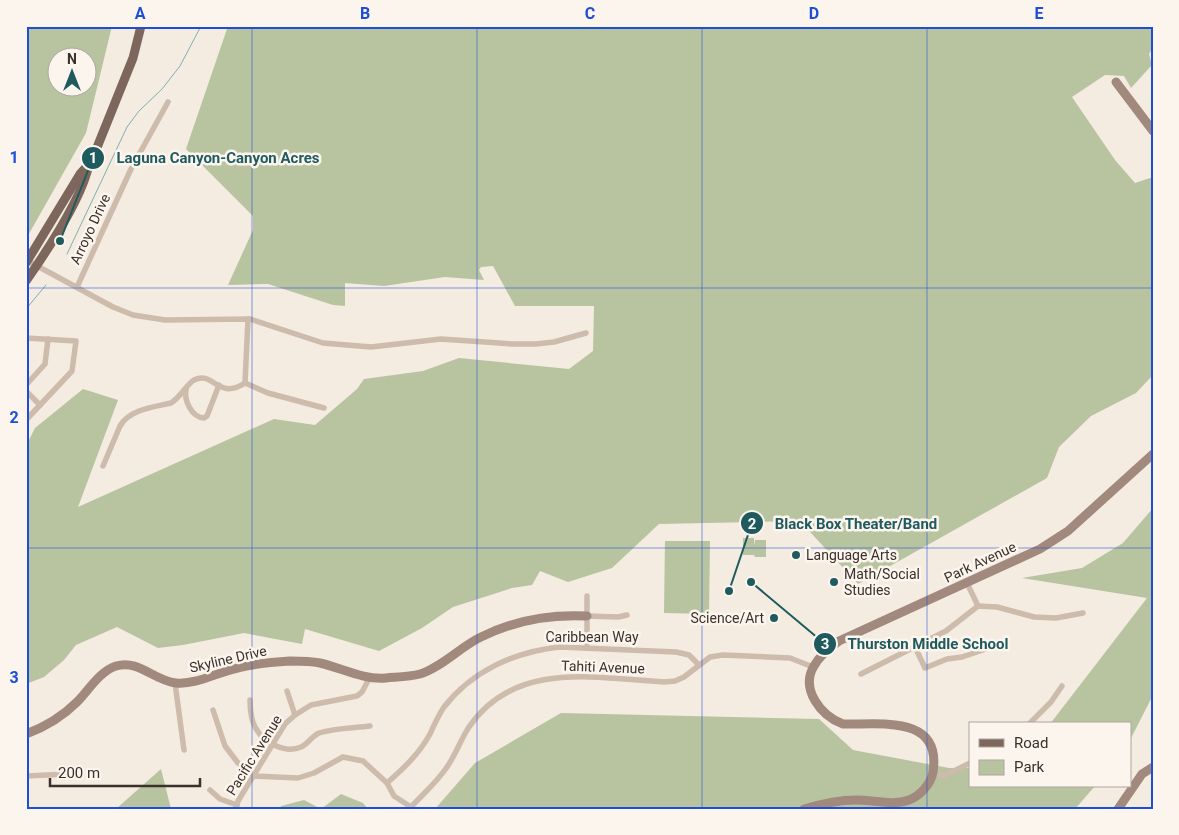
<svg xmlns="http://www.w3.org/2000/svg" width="1179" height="835" font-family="Roboto,sans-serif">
  <rect width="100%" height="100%" fill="#f4ebe1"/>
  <!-- green -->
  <g fill="#b8c4a0" fill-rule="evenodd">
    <path d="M26,26H112L86,133L26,239ZM58,58H88V88H58Z"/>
    <path d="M228,26H1153V48L1149,54L1152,65L1131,88L1124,76L1105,75L1072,97L1115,160L1135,183L1153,177V375L1136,393L1091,416L1059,447L1047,478L858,584L800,521L659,524L612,568L568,582L540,571L532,585L512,588L453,607L422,628L379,651L305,629L302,644L244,633L183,645L158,648L117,627L76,645L64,660L44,677L26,684V446L35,428L83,389L118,400L78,507L274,419L315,425L357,389L364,379L423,371L459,358L569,369L593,351L594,306H515L493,266L481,267L479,270L484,280L445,277L384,286L345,283V306L333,305L268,284L228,285L253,230V216L186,149Z"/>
    <path d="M1153,508V698L1151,699L1130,740V724H1050L1147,598L1022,578L1082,568L1123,543Z"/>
    <path d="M743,538H754V546L755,540H766V557H755L754,555H743Z"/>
    <path d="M665,541H710L709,614L664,613Z"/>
    <path d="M561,713L819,719L853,750L949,768H970V786H1095L1075,809H435L475,763Z"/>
    <path d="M161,769L171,809H116Z"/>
    <path d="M341,794L363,803L368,809H280L281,806L304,800L321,809Z"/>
  </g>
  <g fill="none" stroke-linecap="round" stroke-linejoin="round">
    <!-- stream -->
    <g stroke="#7fb0b2" stroke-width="1">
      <path d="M67,254L127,127L139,111L162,89L180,66L201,26"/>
      <path d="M26,309L46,285"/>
    </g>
    <!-- street -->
    <g stroke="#cdbbac" stroke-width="5.5">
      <path d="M28,261L113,307L133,315L165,320L250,319L323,343L371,347L441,339L512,344H536L554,342L586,333"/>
      <path d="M77,287L131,169L168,102"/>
      <path d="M26,338L76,341L72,371L26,420"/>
      <path d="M245,383L268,393L324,408"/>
      <path d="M245,383L248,319"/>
      <path d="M26,385L45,364L48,339"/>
      <path d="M186,389C184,400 191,417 204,418L207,416L219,385"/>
      <path d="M26,391L40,405"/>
      <path d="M103,466L120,426C130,409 154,407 171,403C181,397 185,386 194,380C214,370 217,401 245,383"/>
      <path d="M967,583L978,606"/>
      <path d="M587,616L618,617L627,615"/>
      <path d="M915,647L925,668L947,659L962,657L989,648"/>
      <path d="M587,648V596"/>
      <path d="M861,674L946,631L978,606L997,607L1034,617L1056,618L1083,613"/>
      <path d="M175,683L184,750"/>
      <path d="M287,691L295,715"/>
      <path d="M250,700C250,708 251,719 255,727C263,742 284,754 301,747C308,744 312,736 319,733C335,728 354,728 370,726"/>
      <path d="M213,710L225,746L238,763L253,776L298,778L314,773L343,757L363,761L387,783L394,796L414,809"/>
      <path d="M1029,724L1051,702L1062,686"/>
      <path d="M933,775H946L970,763"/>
      <path d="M26,776L68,774"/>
      <path d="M387,783C404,768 419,754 430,734C434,725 438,716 444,707C472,671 514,652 559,647L676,652L689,655L699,665"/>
      <path d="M210,790L220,799L237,805"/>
      <path d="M411,807C423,794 437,782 447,767C456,754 461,739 469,727C515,660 595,678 664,682L675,681L684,677L710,657L723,655L790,658L813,667"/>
      <path d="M236,809L238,801L285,724L295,715L311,705L357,696L362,692L370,677"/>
    </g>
    <!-- secondary -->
    <g stroke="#a18a7d" stroke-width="9">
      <path d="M1116,82L1153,131"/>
      <path d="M26,734C45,727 63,716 77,702C88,691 100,671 116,666C139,659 154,681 176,683C197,685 217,672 238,668C254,664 273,662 290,661C300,661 310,661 320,663C342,668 363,680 386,678C397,677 409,677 420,674C442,667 460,647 481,637C515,620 549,614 587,616"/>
      <path d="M804,809C821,804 838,800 856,800C874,800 893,806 909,800C920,796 931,784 933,772C942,714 879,725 843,724C821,716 800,689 814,666C820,655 829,648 839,641L1040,549L1068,531L1153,454"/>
      <path d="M1118,809L1142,774L1153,767"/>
    </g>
    <!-- primary -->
    <g stroke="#7d675c" stroke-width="9">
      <path d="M26,263L80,174L89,164L96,150L133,58L141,26"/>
      <path d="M26,281C47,251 82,199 89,164"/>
    </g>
  </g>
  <!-- grid -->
  <path fill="none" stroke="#1d4ed8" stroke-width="1" stroke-opacity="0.55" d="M252,26V809M477,26V809M702,26V809M927,26V809M26,288H1153M26,548H1153"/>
  <!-- markers -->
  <g fill="#1f5a5e" stroke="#fbf5ee" stroke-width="2">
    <circle cx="796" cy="555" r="5"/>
    <circle cx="834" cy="582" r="5"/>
    <circle cx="774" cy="618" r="5"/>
  </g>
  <g text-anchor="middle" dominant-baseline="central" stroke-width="5" stroke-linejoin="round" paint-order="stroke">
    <!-- street labels -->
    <g font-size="14" fill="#3b302b" stroke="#fbf5ee">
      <text transform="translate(90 229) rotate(-65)">Arroyo Drive</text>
      <text transform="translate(980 562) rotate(-25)">Park Avenue</text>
      <text x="592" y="637">Caribbean Way</text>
      <text transform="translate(228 659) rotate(-13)">Skyline Drive</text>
      <text transform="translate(603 667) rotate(2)">Tahiti Avenue</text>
      <text transform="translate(254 755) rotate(-58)">Pacific Avenue</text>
    </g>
    <!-- poi labels -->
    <g font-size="14" fill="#3b302b" stroke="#fbf5ee" text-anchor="start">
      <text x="806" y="555">Language Arts</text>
      <text x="844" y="574">Math/Social<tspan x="844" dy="16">Studies</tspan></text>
      <text x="764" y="618" text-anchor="end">Science/Art</text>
    </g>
  </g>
  <!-- callouts -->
  <path fill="none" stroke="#1f5a5e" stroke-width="2" d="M60 241L93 158M729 591L752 523M751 582L825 644"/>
  <g fill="#1f5a5e" stroke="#fbf5ee" stroke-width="2">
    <circle cx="60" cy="241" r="5"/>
    <circle cx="729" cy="591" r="5"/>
    <circle cx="751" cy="582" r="5"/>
    <circle cx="93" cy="158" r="12"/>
    <circle cx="752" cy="523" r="12"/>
    <circle cx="825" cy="644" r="12"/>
  </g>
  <g font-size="15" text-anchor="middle" font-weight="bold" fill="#fff">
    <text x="93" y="163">1</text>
    <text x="752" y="529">2</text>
    <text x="825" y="649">3</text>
  </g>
  <g font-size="15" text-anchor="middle" font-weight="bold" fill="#1f5a5e" stroke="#fbf5ee" stroke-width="5" stroke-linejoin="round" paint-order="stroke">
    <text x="218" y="163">Laguna Canyon-Canyon Acres</text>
    <text x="856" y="529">Black Box Theater/Band</text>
    <text x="928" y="649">Thurston Middle School</text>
  </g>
  <!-- border -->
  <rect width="1179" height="835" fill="none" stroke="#fbf5ee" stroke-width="55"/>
  <!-- legend -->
  <rect x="969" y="722" width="162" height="65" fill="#fbf5ee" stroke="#aea6a0"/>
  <rect x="979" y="739" width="25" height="8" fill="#7d675c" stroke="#aea6a0"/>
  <text x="1014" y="748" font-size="15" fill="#3b302b">Road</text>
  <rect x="979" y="760" width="25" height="15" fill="#b8c4a0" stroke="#aea6a0"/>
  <text x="1014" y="772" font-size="15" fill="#3b302b">Park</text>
  <!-- north arrow -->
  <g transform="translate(72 72)"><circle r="24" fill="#fbf5ee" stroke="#aea6a0"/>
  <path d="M0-4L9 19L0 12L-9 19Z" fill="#1f5a5e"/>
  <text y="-8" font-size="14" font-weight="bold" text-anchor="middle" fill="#3b302b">N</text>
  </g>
  <!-- scale -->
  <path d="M50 778v8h150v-8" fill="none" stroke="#3b302b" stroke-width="2.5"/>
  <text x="58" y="778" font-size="15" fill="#3b302b" stroke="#fbf5ee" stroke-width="4" paint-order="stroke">200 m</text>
  <rect x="28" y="28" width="1124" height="780" fill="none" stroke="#1d4ed8" stroke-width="2"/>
  <g font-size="16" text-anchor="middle" font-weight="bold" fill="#1d4ed8">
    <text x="140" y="19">A</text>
    <text x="365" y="19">B</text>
    <text x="590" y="19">C</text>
    <text x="814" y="19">D</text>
    <text x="1039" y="19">E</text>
    <text x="14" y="163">1</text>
    <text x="14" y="423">2</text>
    <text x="14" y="683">3</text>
  </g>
</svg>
